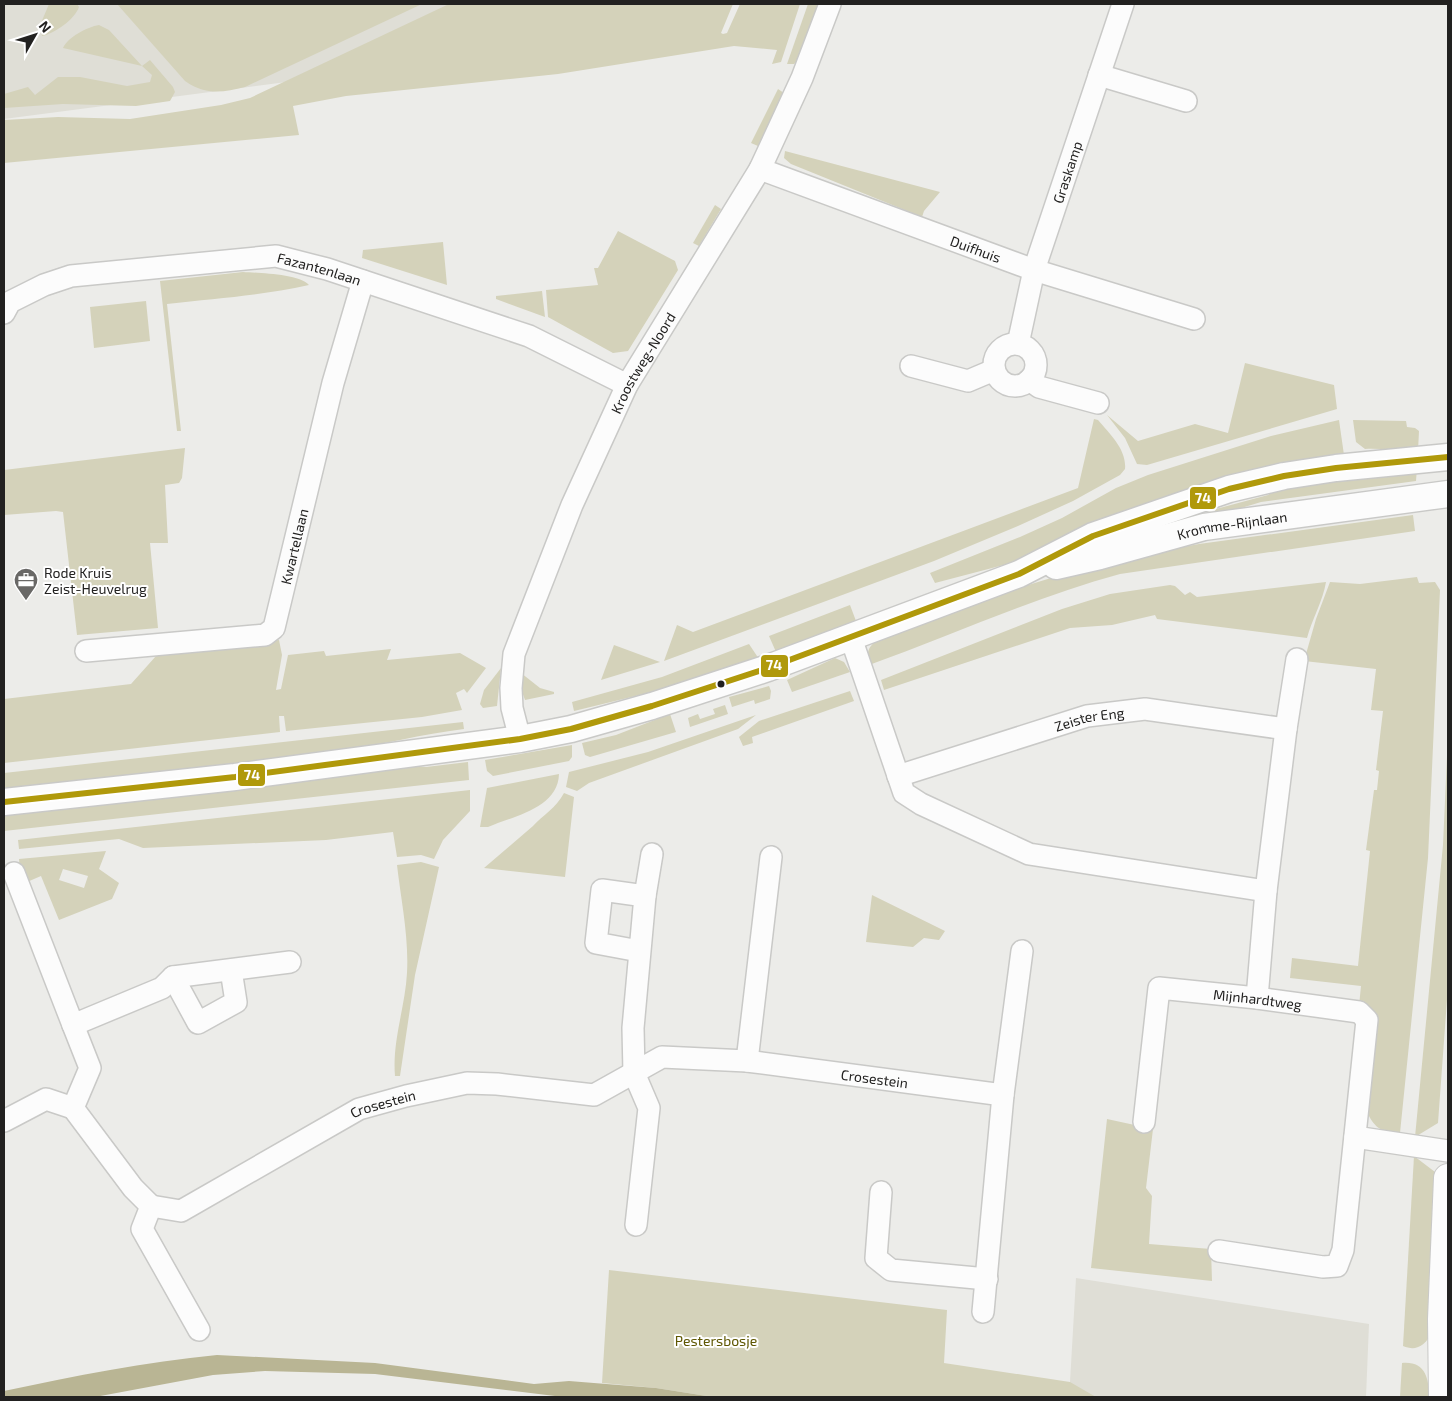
<svg xmlns="http://www.w3.org/2000/svg" width="1452" height="1401" font-family="'Exo 2',sans-serif">
  <rect width="100%" height="100%" fill="#ecece9"/>
  <!-- built -->
  <g fill="#dfded6">
    <path d="M4,4H512L393,68L4,119Z"/>
    <path d="M1076,1278L1369,1324L1366,1397H1064L1070,1382Z"/>
  </g>
  <!-- green -->
  <g fill="#d4d2ba" fill-rule="evenodd">
    <path d="M49,4H77L79,7C75,19 54,34 42,36L41,23Z"/>
    <path d="M117,4H422L245,87C222,93 205,95 185,81Z"/>
    <path d="M449,4H733L721,33L723,34L727,33L740,4H800L781,62L772,64L777,50L734,46L558,74L346,96L293,106L299,135L4,163V120L58,117L130,119L221,105L250,98Z"/>
    <path d="M808,4H820L800,59L794,64H787Z"/>
    <path d="M99,25L109,30L142,66L150,60L173,87L175,92L170,101L136,106L63,104L4,108V94L28,87L35,95L58,77H80L127,86L150,82L152,75L142,66L63,48C68,37 87,27 99,25Z"/>
    <path d="M778,89L784,93L758,146L751,143Z"/>
    <path d="M785,151L940,192L924,211L922,217L791,164L784,158Z"/>
    <path d="M715,205L721,209L699,246L693,243Z"/>
    <path d="M618,231L675,261L678,270L628,351L613,353L548,317L546,290L598,285L594,268H598Z"/>
    <path d="M443,242L447,285L362,258L363,250Z"/>
    <path d="M243,272C259,273 299,274 309,285C259,296 217,298 167,304L181,431H177L160,281Z"/>
    <path d="M542,291L545,317L496,299V296Z"/>
    <path d="M146,301L150,341L94,348L90,307Z"/>
    <path d="M1245,363L1334,385L1337,409L1147,465L1137,464L1125,438L1107,415L1138,441L1195,424L1228,433Z"/>
    <path d="M1094,419L1098,420C1110,434 1127,450 1125,469L1120,475L1073,501L1018,526L934,561L664,661L677,625L693,632L1078,488Z"/>
    <path d="M1339,420L1344,455L1015,562L935,583L930,573L1020,537L1062,518L1116,488L1148,475L1271,436Z"/>
    <path d="M1353,420L1406,421L1407,427L1415,428L1419,431L1418,451C1400,452 1383,448 1365,449L1356,442Z"/>
    <path d="M185,448L182,478L179,483L165,485L168,543H150L158,628L77,635L63,512L56,511L4,515V470Z"/>
    <path d="M1417,468L1416,481L1261,502L1215,516L1213,515L1216,509L1268,495L1290,479Z"/>
    <path d="M1413,515L1415,531L1120,574C1035,597 952,635 869,665C866,653 868,646 878,640L996,595L1090,566L1139,555L1199,544Z"/>
    <path d="M1417,577L1419,583L1435,582L1440,590L1428,858L1400,1133C1385,1132 1377,1131 1369,1116L1359,1006L1361,986L1290,978L1292,958L1358,966L1370,851L1366,850L1374,790H1377L1379,771L1376,770L1383,711L1371,710L1376,669L1304,661L1316,619L1330,582L1360,584Z"/>
    <path d="M1326,582C1323,601 1312,619 1307,638L1157,619L1155,615L1112,625L1070,628L884,690L881,680L1062,609L1110,594L1170,585L1175,586L1185,595L1190,592L1197,597Z"/>
    <path d="M850,605L856,621L776,652L769,636Z"/>
    <path d="M279,640L282,655L276,690L281,689L288,655L324,651L326,656L391,649L387,660L460,653L486,668L467,693L464,689L456,693L462,710L422,717L286,731L284,716H279L280,732L4,763V699L131,684L156,656Z"/>
    <path d="M749,644L759,659L734,672L574,711L572,702L662,677Z"/>
    <path d="M614,645L660,662L601,680Z"/>
    <path d="M835,658L844,662L850,672L792,692L787,680Z"/>
    <path d="M501,668L497,706L483,708L480,704L484,690Z"/>
    <path d="M521,673L540,688L554,692V694L525,700L519,683Z"/>
    <path d="M769,686L771,691L770,699L755,704L754,700L732,707L729,697Z"/>
    <path d="M850,691L854,701L752,737L753,743L743,746L739,737L759,721Z"/>
    <path d="M725,705L728,714L690,727L688,718L698,714L700,719L715,714L713,709Z"/>
    <path d="M670,714L676,732L590,757L585,755L582,743L616,735Z"/>
    <path d="M756,715L738,729L589,783L577,791L566,787L569,772L648,752Z"/>
    <path d="M463,722L464,729C422,734 381,745 338,751C227,768 115,776 4,789V773Z"/>
    <path d="M1448,734V986L1438,1123L1415,1137L1443,845Z"/>
    <path d="M572,745V757L569,761L493,776L487,771L485,760Z"/>
    <path d="M468,762L469,780L4,831V811L399,765L426,767Z"/>
    <path d="M559,774C558,808 514,816 488,827H480L487,788Z"/>
    <path d="M470,790V811L443,840L434,859L421,855L397,857L393,832L326,840L143,848L119,839L19,849L18,840Z"/>
    <path d="M564,793L574,797L565,877L484,868L533,826C543,815 556,808 564,793Z"/>
    <path d="M106,851L99,869L119,883L112,899L59,920L41,876L27,882L20,870L19,859ZM63,869L88,876L84,888L59,880Z"/>
    <path d="M421,862L439,867L415,975L400,1076H395C392,1041 405,1008 407,973C409,937 401,900 397,865Z"/>
    <path d="M872,895L945,931L939,940L924,938L913,947L866,942Z"/>
    <path d="M1107,1119L1153,1129L1146,1188L1152,1196L1149,1244L1211,1249L1212,1281L1091,1268Z"/>
    <path d="M1414,1156L1435,1172L1430,1336C1423,1347 1415,1351 1403,1346Z"/>
    <path d="M609,1270L947,1310L944,1363L1070,1382L1096,1397H713L656,1388L602,1383Z"/>
    <path d="M1402,1363C1425,1361 1429,1378 1429,1397H1400Z"/>
  </g>
  <!-- water -->
  <path fill="#b9b594" d="M217,1355L375,1363L534,1384L569,1381L656,1388L713,1397H563L375,1374L265,1371L213,1375L95,1397H4V1391C75,1376 145,1362 217,1355Z"/>
  <g fill="none" stroke-linecap="round" stroke-linejoin="round">
    <defs>
      <g id="minor">
        <path d="M1099,75L1186,101"/>
        <path id="s1" d="M760,169L1034,270L1194,319"/>
        <path id="s2" d="M4,313L10,302L44,285L71,276L276,256L327,269L529,336L627,385"/>
        <path id="s3" d="M1018,344L1034,270L1123,4"/>
        <circle cx="1015" cy="365" r="21"/>
        <path d="M911,366L968,381L994,370"/>
        <path d="M1029,380L1039,387L1098,403"/>
        <path d="M851,638L904,793L921,804L1029,854L1266,891"/>
        <path id="s4" d="M86,651L265,635L274,628L333,383L363,281"/>
        <path d="M1286,729L1297,659"/>
        <path id="s5" d="M520,739L512,708L511,688L514,654L572,505L627,385L760,169L802,78L830,4"/>
        <path id="s6" d="M898,776L1087,716L1145,709L1286,729L1266,891L1257,998"/>
        <path d="M14,873L73,1025L162,988L173,977L290,962"/>
        <path d="M645,896L652,854"/>
        <path d="M173,977L198,1023L236,1002L231,970"/>
        <path d="M73,1025L90,1068L73,1108L133,1188L151,1206L142,1229L199,1330"/>
        <path d="M747,1061L771,857"/>
        <path d="M1003,1095L1022,951"/>
        <path d="M4,1121L46,1099L73,1108"/>
        <path id="s7" d="M1144,1122L1159,988L1257,998L1359,1012L1367,1020L1343,1250L1337,1266L1323,1267L1219,1251"/>
        <path d="M1355,1137L1448,1151"/>
        <path d="M881,1192L876,1258L891,1270L987,1279"/>
        <path id="s8" d="M151,1206L181,1211L359,1109L406,1096L467,1083L497,1084L594,1095L662,1057L747,1061L1003,1095L983,1312"/>
        <path d="M636,1225L649,1108L634,1073L633,1028L645,896L602,890L596,943L639,951"/>
      </g>
      <g id="tertiary">
        <path id="s9" d="M1056,566L1100,556L1204,527L1448,494"/>
        <path d="M4,802L235,777L520,739L571,729L652,706L768,668L1019,574L1093,536L1229,489L1284,476L1336,468L1448,457"/>
      </g>
      <path id="secondary" d="M1443,1397L1442,1319L1448,1178"/>
    </defs>
    <!-- minor casing -->
    <use href="#minor" stroke="#c9c9c7" stroke-width="24"/>
    <!-- tertiary casing -->
    <use href="#tertiary" stroke="#c9c9c7" stroke-width="29"/>
    <!-- secondary casing -->
    <use href="#secondary" stroke="#c9c9c7" stroke-width="30"/>
    <!-- minor -->
    <use href="#minor" stroke="#fcfcfc" stroke-width="21"/>
    <!-- tertiary -->
    <use href="#tertiary" stroke="#fcfcfc" stroke-width="26"/>
    <!-- secondary -->
    <use href="#secondary" stroke="#fcfcfc" stroke-width="28"/>
    <defs>
      <path id="bus-1" d="M4,802L235,777L520,739L571,729L652,706L768,668L1019,574L1093,536L1229,489L1284,476L1336,468L1448,457"/>
    </defs>
    <!-- bus-1 casing -->
    <use href="#bus-1" stroke="#fff" stroke-width="10"/>
    <!-- bus-1 -->
    <use href="#bus-1" stroke="#b0990b" stroke-width="6"/>
  </g>
  <!-- icons -->
  <defs>
    <symbol id="office-pin" viewBox="-11 -11 22 30"><path d="M0 17L-7.5 6A9.5 9.5 0 1 1 7.5 6Z" fill="#696866" stroke="#fff"/><path d="M-6-3h4V-5.5h4V-3h4V5H-6ZM-1-4.5V-3h2v-1.5ZM-6 0V1H6V0Z" fill="#fff"/></symbol>
  </defs>
  <g fill-rule="evenodd">
    <use href="#office-pin" x="12" y="566" width="28" height="38"/>
  </g>
  <!-- markers -->
  <circle fill="#222120" stroke="#fff" stroke-width="2" cx="721" cy="684" r="4.5"/>
  <g text-anchor="middle" dominant-baseline="central" stroke-width="4" stroke-linejoin="round" paint-order="stroke">
    <!-- street labels -->
    <g font-size="14" fill="#222120" stroke="#fff">
      <text stroke="none"><textPath href="#s3" startOffset="179">Graskamp</textPath></text>
      <text stroke="none"><textPath href="#s1" startOffset="230">Duifhuis</textPath></text>
      <text stroke="none"><textPath href="#s2" startOffset="330">Fazantenlaan</textPath></text>
      <text stroke="none"><textPath href="#s5" startOffset="405">Kroostweg-Noord</textPath></text>
      <text stroke="none"><textPath href="#s9" startOffset="181">Kromme-Rijnlaan</textPath></text>
      <text stroke="none"><textPath href="#s4" startOffset="275">Kwartellaan</textPath></text>
      <text stroke="none"><textPath href="#s6" startOffset="200">Zeister Eng</textPath></text>
      <text stroke="none"><textPath href="#s7" startOffset="234">Mijnhardtweg</textPath></text>
      <text stroke="none"><textPath href="#s8" startOffset="766">Crosestein</textPath></text>
      <text stroke="none"><textPath href="#s8" startOffset="260">Crosestein</textPath></text>
    </g>
    <!-- poi labels -->
    <g font-size="14" fill="#222120" stroke="#fff" text-anchor="start">
      <text x="44" y="572">Rode Kruis<tspan x="44" dy="16">Zeist-Heuvelrug</tspan></text>
    </g>
    <!-- park labels -->
    <g font-size="14" fill="#5e5601" stroke="#fff">
      <text x="716" y="1340">Pestersbosje</text>
    </g>
  </g>
  <g stroke="#fff" stroke-width="2">
    <rect x="1189" y="486" width="28" height="24" rx="5" fill="#b0990b"/>
    <rect x="760" y="654" width="29" height="24" rx="5" fill="#b0990b"/>
    <rect x="237" y="763" width="29" height="24" rx="5" fill="#b0990b"/>
  </g>
  <g font-size="14" text-anchor="middle" font-weight="bold" fill="#fff">
    <text x="1203" y="503">74</text>
    <text x="774" y="670">74</text>
    <text x="252" y="780">74</text>
  </g>
  <!-- border -->
  <rect width="1452" height="1401" fill="none" stroke="#222120" stroke-width="10"/>
  <!-- north arrow -->
  <g transform="translate(35 35) rotate(51)" stroke="#ffffff" stroke-width="4" paint-order="stroke">
  <path d="M0-4L9 19L0 12L-9 19Z" fill="#222120"/>
  <text y="-8" font-size="14" font-weight="bold" text-anchor="middle" fill="#222120">N</text>
  </g>
</svg>
